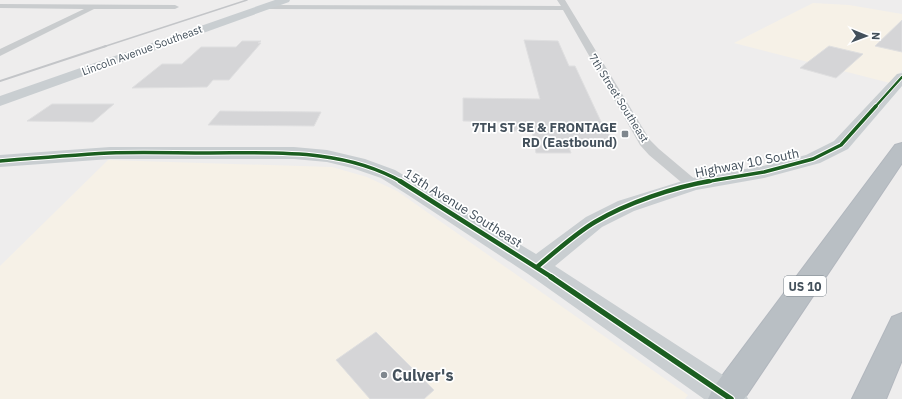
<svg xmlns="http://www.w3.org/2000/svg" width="902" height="399" font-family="'IBM Plex Sans',sans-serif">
  <rect width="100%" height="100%" fill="#eeeded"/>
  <!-- commercial -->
  <g fill="#f6f1e7">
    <path d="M813,3L849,5L902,14V70L890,83L734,43Z"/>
    <path d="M108,160L332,167L367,177L397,191L688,395L685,399H0V266Z"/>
  </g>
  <!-- building -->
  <g fill="#d5d5d7" stroke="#dfdfe0">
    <path d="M902,20V52L875,46Z"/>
    <path d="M524,40L558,41L569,66H575L604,128H606L613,143L567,142L571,153H536L532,131H512L510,122L463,121V98L540,99Z"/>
    <path d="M242,41H261L258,43H261L229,80H213L207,87L132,88L162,64H182L201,47H236Z"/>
    <path d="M829,46L863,54L836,78L800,68Z"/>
    <path d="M52,104H114L93,122L27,121Z"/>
    <path d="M220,111L321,112L314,126L208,125Z"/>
    <path d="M376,332L434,390L424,399H370L336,360Z"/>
  </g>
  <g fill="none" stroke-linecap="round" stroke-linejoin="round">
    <defs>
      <g id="highway">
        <path d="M902,143V163L744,399H708L713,388L895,145Z"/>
        <path d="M902,313V360L886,399H852L892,317Z"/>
      </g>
    </defs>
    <!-- highway casing -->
    <use href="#highway" stroke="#b2b7be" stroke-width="2"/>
    <!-- street -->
    <g fill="#c9ccce" fill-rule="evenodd">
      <path d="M557,0H565L650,140L659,149L697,181L700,184L697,187L692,189L687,187L649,155L640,145L563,10L265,9L261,7L265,5L561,6Z"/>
      <path d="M0,4L175,5L179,7L175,9H94L0,56V49L84,9L0,8Z"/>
    </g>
    <!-- secondary -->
    <g fill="#c9ced1" fill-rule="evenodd">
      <path d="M275,0H290L289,2L0,106V96Z"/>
      <path d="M902,73V86L848,149L820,163L764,178L696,190L634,211L602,227L555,266L743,388L748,399H704L528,274L408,195L381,178L352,168L327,162L294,159H110L0,167V155L110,147H294L327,150L365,159L395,170L536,254L586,217L618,201L692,178L763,166L806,155L834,141L897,74Z"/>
    </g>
    <!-- highway -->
    <use href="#highway" fill="#b9bfc4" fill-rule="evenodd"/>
    <!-- rail-far1 -->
    <path stroke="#c3c5c8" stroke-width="1.5" d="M103,47L247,0"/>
    <!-- rail -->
    <path stroke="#c3c5c8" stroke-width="2" d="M0,81L106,46"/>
    <defs>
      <path id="cycleway-far3" d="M875,107L902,77"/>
      <g id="cycleway-far2">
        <path d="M0,161C36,158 73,155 109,153C142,152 176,153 209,153C275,153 343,148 402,182"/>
        <path d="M704,182L764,172L813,159L841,145L876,106"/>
      </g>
      <g id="cycleway-far1">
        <path d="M400,181L553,278"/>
        <path d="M537,267C554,253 576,233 595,222C627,203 674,187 710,181"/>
      </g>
      <path id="cycleway" d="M551,277L731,399"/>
    </defs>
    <!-- cycleway-far3 casing -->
    <use href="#cycleway-far3" stroke="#fff" stroke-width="4"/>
    <!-- cycleway-far2 casing -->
    <use href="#cycleway-far2" stroke="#fff" stroke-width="5.5"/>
    <!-- cycleway-far1 casing -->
    <use href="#cycleway-far1" stroke="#fff" stroke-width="7"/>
    <!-- cycleway casing -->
    <use href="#cycleway" stroke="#fff" stroke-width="8"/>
    <!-- cycleway-far3 -->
    <use href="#cycleway-far3" stroke="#1b5e20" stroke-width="2.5"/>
    <!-- cycleway-far2 -->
    <use href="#cycleway-far2" stroke="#1b5e20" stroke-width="3.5"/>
    <!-- cycleway-far1 -->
    <use href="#cycleway-far1" stroke="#1b5e20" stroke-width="4.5"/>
    <!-- cycleway -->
    <use href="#cycleway" stroke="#1b5e20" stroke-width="5.5"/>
  </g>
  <!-- markers -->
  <g fill="#7f878e" stroke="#fff" stroke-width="1.5">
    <rect x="621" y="130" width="8" height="8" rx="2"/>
    <circle cx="384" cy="375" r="4"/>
  </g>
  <g text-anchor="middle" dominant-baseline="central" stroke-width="3.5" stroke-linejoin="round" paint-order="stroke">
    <!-- far-street labels -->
    <g font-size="11" fill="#43505b" stroke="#fff">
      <text transform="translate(142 50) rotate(-20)">Lincoln Avenue Southeast</text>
      <text transform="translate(619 98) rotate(58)">7th Street Southeast</text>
    </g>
    <!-- shield labels -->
    <rect fill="#fff" stroke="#7b848c" stroke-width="1" x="784" y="276" width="42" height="20" rx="3"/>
    <g font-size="12" font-weight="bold" fill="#43505b">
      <text x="805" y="286">US 10</text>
    </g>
    <!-- poi labels -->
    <g font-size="13" font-weight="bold" fill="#43505b" stroke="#fff" text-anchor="end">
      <text x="617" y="127">7TH ST SE &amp; FRONTAGE<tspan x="617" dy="15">RD (Eastbound)</tspan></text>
    </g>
    <!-- street labels -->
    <g font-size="13" fill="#43505b" stroke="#fff">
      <text transform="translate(747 163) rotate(-11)">Highway 10 South</text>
      <text transform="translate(463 208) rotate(32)">15th Avenue Southeast</text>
    </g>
    <!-- near-poi labels -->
    <g font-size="16" font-weight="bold" fill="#43505b" stroke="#fff" text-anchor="start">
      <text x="392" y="375">Culver's</text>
    </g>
  </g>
  <!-- north arrow -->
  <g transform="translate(866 36) rotate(91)" stroke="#ffffff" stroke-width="3" paint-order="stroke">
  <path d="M0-3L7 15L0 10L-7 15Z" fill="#43505b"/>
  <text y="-6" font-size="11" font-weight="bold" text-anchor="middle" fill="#43505b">N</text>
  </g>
</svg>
